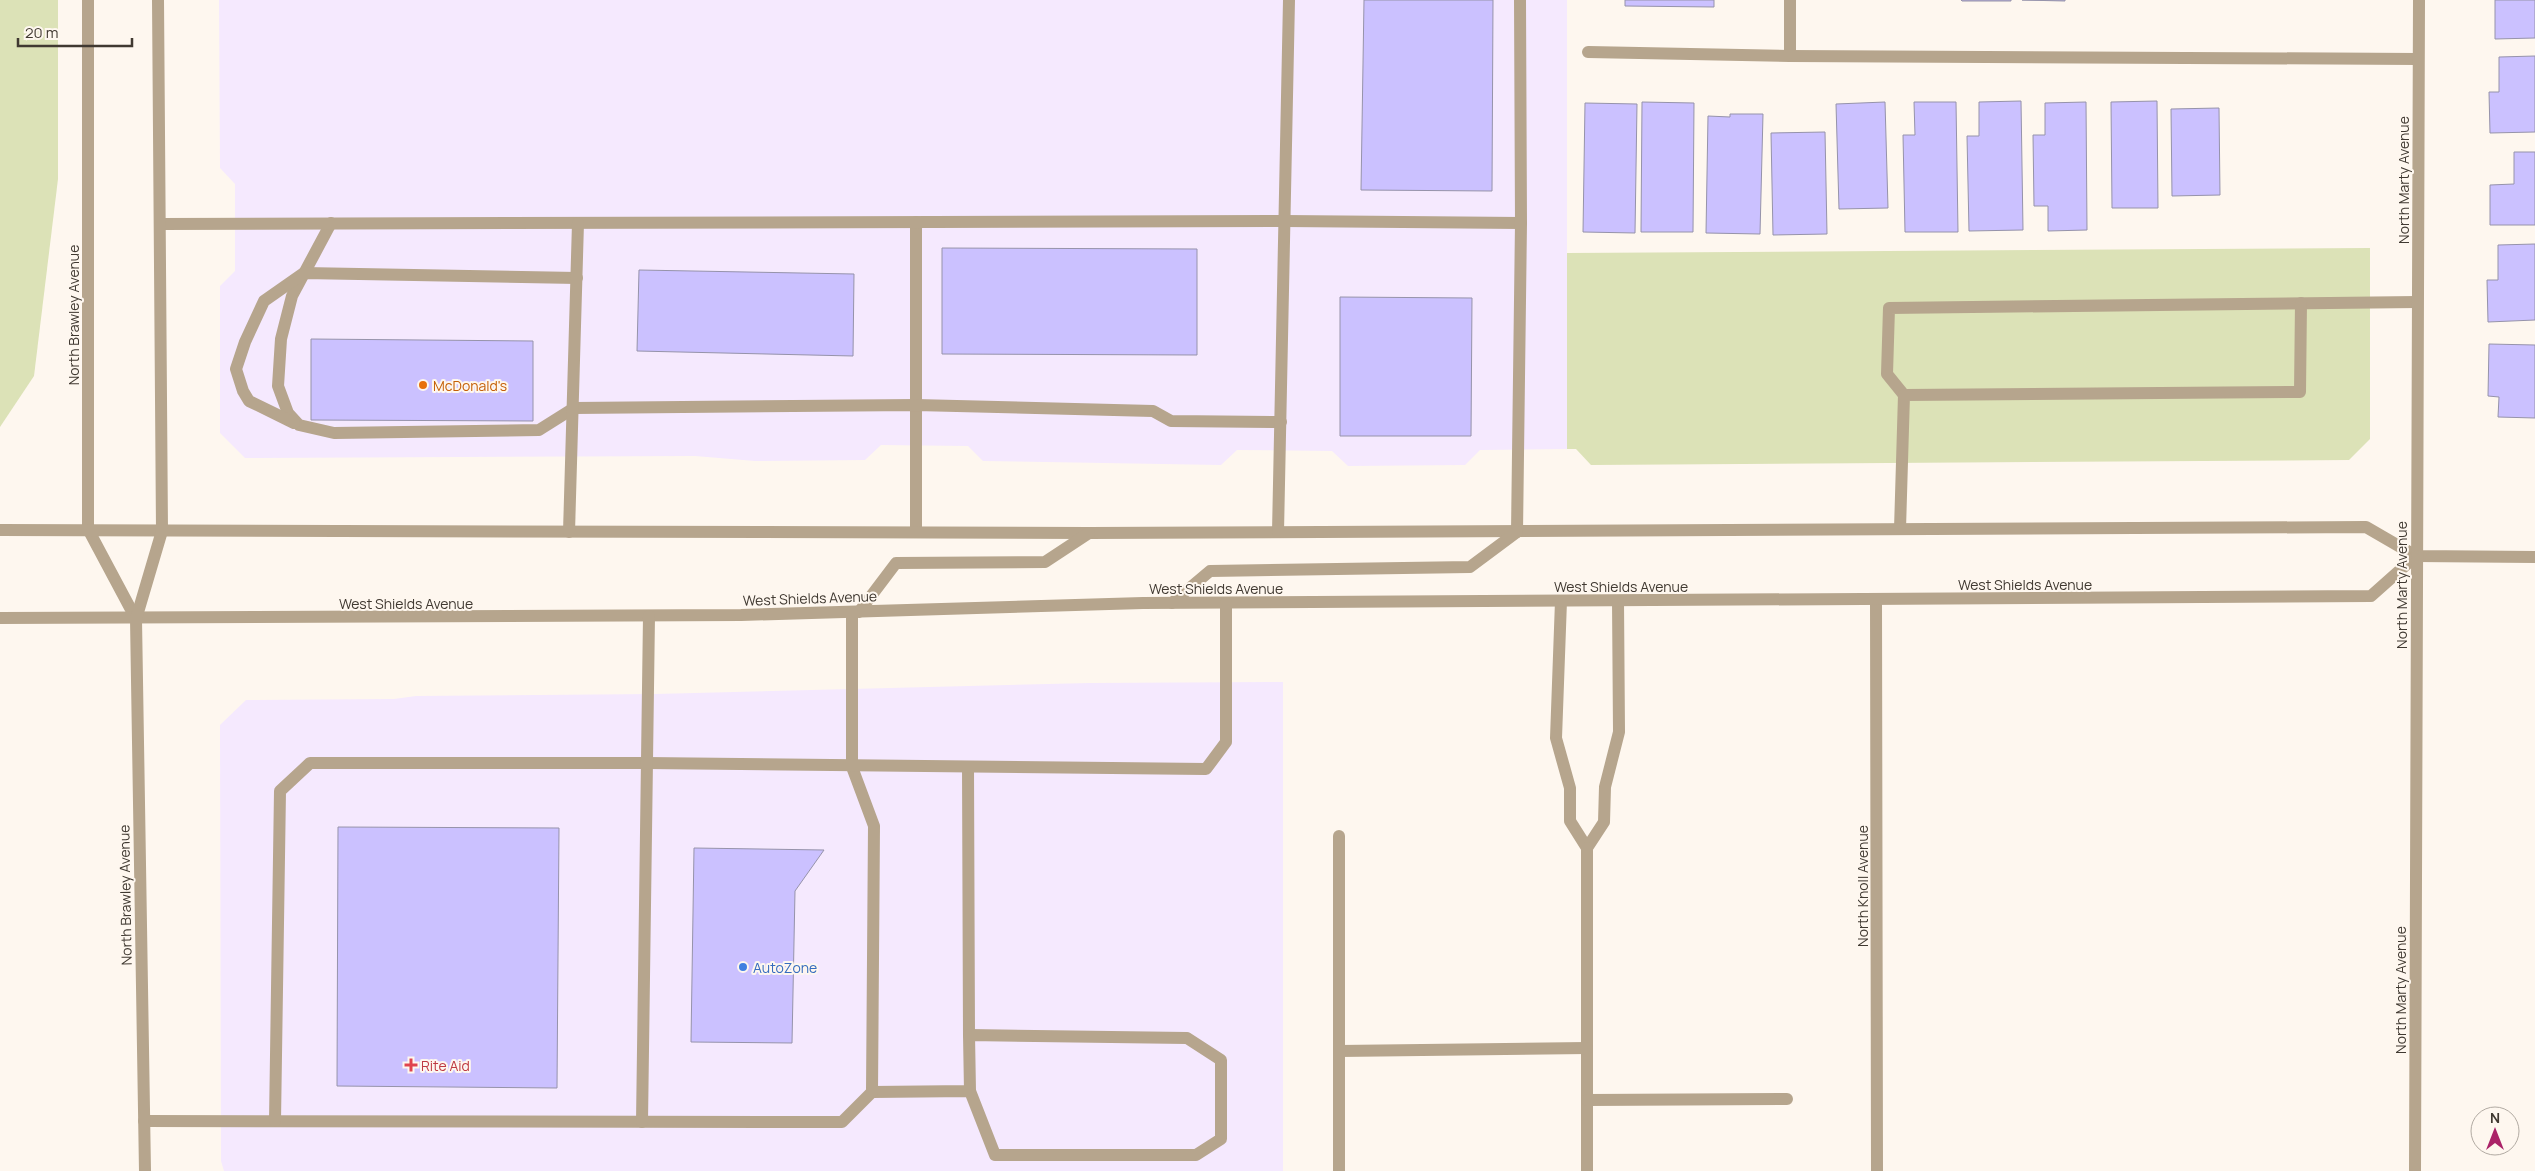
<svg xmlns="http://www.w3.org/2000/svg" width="2535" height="1171" font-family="Manrope,sans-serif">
  <rect width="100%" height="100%" fill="#fef7ef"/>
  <!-- commercial -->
  <g fill="#f5e9fe">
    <path d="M219,0H1567V449L1480,450L1465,465L1348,466L1332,451L1237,450L1221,465L983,461L968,446L881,445L865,460L755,461L695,456L245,458L220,433V286L235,271V184L220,168Z"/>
    <path d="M1283,682V1171H224L221,1161L220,725L246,700L394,699L416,696L655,694L1090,683Z"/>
  </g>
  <!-- green -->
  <g fill="#dce2b7">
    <path d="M0,0H58V179L34,376L0,427Z"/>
    <path d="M2370,248V439L2349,460L1591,465L1576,449H1567V253Z"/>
  </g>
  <!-- building -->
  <g fill="#cbc1ff" stroke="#9693aa">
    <path d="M1364,0H1493L1492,191L1361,190Z"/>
    <path d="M1625,0H1714V7L1625,6Z"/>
    <path d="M1961,0H2011V1H1962Z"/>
    <path d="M2022,0H2065V1Z"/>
    <path d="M2495,0H2535V38L2495,39Z"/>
    <path d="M2535,56V132L2490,133L2489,92H2499V57Z"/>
    <path d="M2021,101L2023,230L1969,231L1967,136H1979V102Z"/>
    <path d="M2157,101L2158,208H2112L2111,102Z"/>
    <path d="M1642,102L1694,103L1693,232H1641Z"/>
    <path d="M1885,102L1888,208L1839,209L1836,104Z"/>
    <path d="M1914,102H1956L1958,232H1905L1903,135H1915Z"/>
    <path d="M2086,102L2087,230L2048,231V206H2034L2033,135H2045V103Z"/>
    <path d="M1585,103L1637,104L1635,233L1583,232Z"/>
    <path d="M2219,108L2220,195L2172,196L2171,109Z"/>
    <path d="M1730,114H1763L1760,234L1706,233L1708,116L1730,117Z"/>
    <path d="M1825,132L1827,234L1773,235L1771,133Z"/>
    <path d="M2514,152H2535V225H2490V185L2514,184Z"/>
    <path d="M2535,244V320L2488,322L2487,280H2498V245Z"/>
    <path d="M942,248L1197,249V355L942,354Z"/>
    <path d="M639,270L854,274L853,356L637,351Z"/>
    <path d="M1340,297L1472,298L1471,436H1340Z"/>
    <path d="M311,339L533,341V421L311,420Z"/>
    <path d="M2489,344L2535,345V418L2498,417L2499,397L2488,396Z"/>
    <path d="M338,827L559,828L557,1088L337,1086Z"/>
    <path d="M694,848L824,850L795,891L792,1043L691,1042Z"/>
  </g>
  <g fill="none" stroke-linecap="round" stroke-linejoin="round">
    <!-- minor -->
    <g stroke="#b6a58d" stroke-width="12">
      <path d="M88,0V529L136,619"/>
      <path d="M1790,0V56"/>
      <path d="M1588,52L1790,56L2418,59"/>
      <path d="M916,222V532"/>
      <path d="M331,223L292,296L281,339L278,386L288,413L299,425L334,433L539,430L574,408L916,405L1153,411L1171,421L1281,422"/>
      <path d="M160,224L1285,221L1521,223"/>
      <path d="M1904,395L1887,374L1889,308L2417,302"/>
      <path d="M294,423L249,401L243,391L236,369L245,342L264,301L304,273L577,278"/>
      <path d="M1900,529L1904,395L2300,392L2301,303"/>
      <path d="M0,530L1089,533L2366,527L2416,556L2535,557"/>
      <path d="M569,532L578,223"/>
      <path d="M1278,532L1289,0"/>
      <path d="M1517,532L1521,223L1520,0"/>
      <path d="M1876,600L1877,1171"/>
      <path d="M1561,601L1556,738L1570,788V821L1587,848L1604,822L1605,787L1619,732L1618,601"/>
      <path d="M1172,603L1210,571L1470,567L1517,532"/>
      <path d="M859,612L896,563L1045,562L1089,533"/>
      <path d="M0,618L741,615L1143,603L2371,596L2416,556"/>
      <path d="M968,767L969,1035"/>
      <path d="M1587,848V1171"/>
      <path d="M1339,1051L1587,1048"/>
      <path d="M872,1092L970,1091L995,1155H1196L1221,1139V1060L1187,1038L969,1035L970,1091"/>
      <path d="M1587,1100L1787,1099"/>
      <path d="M144,1121L842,1122L872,1092L874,826L852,767V612"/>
      <path d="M275,1121L280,791L310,763H647L1206,769L1226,742V603"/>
      <path d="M642,1122L649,616"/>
      <path d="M145,1171L136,619L162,531L158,0"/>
      <path d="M1339,1171V836"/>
      <path d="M2415,1171L2419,0"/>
    </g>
  </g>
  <!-- markers -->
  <circle fill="#e8710a" stroke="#fef7ef" stroke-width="2" cx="423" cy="385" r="5"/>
  <circle fill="#3f7fe0" stroke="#fef7ef" stroke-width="2" cx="743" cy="967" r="5"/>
  <path fill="#e0444e" stroke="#fef7ef" stroke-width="2" d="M408.5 1057.5h5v5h5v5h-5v5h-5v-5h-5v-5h5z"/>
  <g text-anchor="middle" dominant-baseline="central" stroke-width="4" stroke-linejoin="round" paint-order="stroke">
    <!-- street labels -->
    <g font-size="14" fill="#403931" stroke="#fef7ef">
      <text transform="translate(2403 180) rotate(-90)">North Marty Avenue</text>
      <text transform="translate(73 315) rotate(-90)">North Brawley Avenue</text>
      <text x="2025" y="584">West Shields Avenue</text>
      <text transform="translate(2401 585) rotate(-90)">North Marty Avenue</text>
      <text x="1621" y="586">West Shields Avenue</text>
      <text x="1216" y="588">West Shields Avenue</text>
      <text transform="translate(810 598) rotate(-2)">West Shields Avenue</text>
      <text x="406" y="603">West Shields Avenue</text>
      <text transform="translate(1862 886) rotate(-90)">North Knoll Avenue</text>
      <text transform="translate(125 895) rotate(-91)">North Brawley Avenue</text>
      <text transform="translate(2400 990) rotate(-90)">North Marty Avenue</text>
    </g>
    <!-- food labels -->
    <g font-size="14" fill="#c56008" stroke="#fef7ef" text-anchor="start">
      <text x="433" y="385">McDonald's</text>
    </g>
    <!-- shop labels -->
    <g font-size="14" fill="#366cbe" stroke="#fef7ef" text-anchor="start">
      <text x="753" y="967">AutoZone</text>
    </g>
    <!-- health labels -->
    <g font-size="14" fill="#be3a42" stroke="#fef7ef" text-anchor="start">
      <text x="421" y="1065">Rite Aid</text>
    </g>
  </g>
  <!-- north arrow -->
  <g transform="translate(2495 1131)"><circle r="24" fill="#fef7ef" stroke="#b2aba3"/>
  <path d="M0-4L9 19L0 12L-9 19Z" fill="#ab2368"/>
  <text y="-8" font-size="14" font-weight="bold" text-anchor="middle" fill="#403931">N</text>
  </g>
  <!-- scale -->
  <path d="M18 38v8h114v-8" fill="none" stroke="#403931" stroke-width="2.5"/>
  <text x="25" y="38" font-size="15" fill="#403931" stroke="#fef7ef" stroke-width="4" paint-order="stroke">20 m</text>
</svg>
